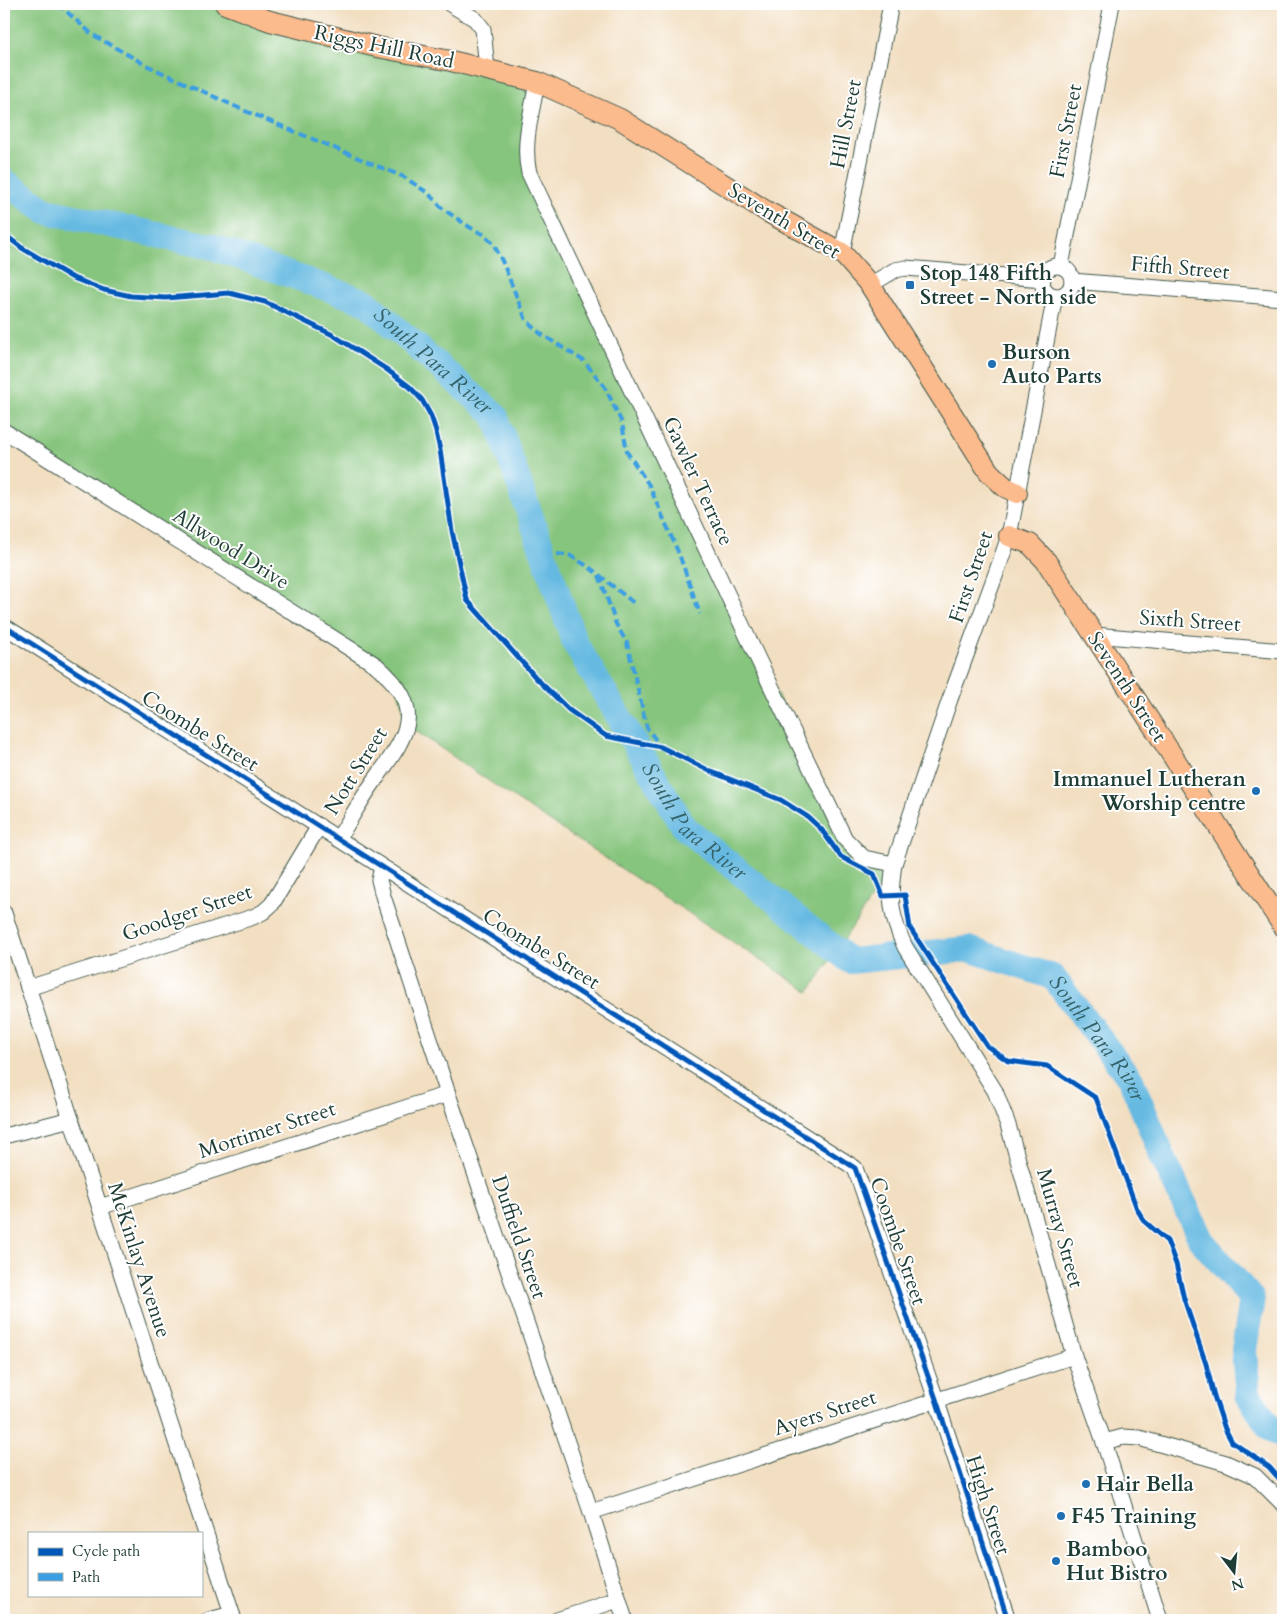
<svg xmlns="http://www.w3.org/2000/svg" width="1287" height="1624" font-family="Cardo,serif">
  <rect width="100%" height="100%" fill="#fff"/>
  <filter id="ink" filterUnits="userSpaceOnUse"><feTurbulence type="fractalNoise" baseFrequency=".02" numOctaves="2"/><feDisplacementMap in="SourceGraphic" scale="10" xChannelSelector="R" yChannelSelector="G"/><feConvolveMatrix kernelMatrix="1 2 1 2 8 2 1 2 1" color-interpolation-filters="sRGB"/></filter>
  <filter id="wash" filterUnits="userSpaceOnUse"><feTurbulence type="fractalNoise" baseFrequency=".0096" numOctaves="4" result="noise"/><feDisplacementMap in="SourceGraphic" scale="20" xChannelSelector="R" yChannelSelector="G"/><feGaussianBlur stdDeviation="1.12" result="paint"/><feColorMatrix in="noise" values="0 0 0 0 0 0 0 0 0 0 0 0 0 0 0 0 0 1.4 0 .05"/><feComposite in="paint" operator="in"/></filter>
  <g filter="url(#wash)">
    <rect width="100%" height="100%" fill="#f2dec0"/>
    <!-- green -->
    <path fill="#86c57d" stroke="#528158" d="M4,4H225L537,82L526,160L845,839L864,858L894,864L809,992L502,790L407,725L397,687L4,431Z"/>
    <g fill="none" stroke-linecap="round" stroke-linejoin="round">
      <!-- river -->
      <path stroke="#66bae2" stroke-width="26" id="s1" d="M4,181L46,211L213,247L366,302L495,415L575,643L685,828L850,961L969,949L1053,977L1131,1080L1161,1153L1201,1240L1252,1299L1244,1350L1248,1395L1272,1431L1283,1435"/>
    </g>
  </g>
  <g filter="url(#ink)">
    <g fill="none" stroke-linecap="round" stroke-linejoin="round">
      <defs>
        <g id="minor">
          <path d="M450,4L475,19L483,29L487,69"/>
          <path d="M537,82C532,112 522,144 529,173L757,657L845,839L864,858L894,864"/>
          <path d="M842,253L891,4"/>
          <path d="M1061,266L1112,4"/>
          <circle cx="1057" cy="281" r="15"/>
          <path d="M1072,281L1283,298"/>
          <path d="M870,285L895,270L906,268L1043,279"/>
          <path d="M1055,296L1009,536L998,568L950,699L894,864C889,898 890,915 905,947L995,1091L1008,1125L1074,1356L1104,1442L1160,1620"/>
          <path d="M4,431L376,665C429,711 406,736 373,783C360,801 350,820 338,839"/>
          <path d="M4,626L855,1168L936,1399L1008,1620"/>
          <path d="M1094,635L1283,651"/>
          <path d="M382,867L379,880L383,896L448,1094L591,1512L625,1620"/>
          <path d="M4,913L234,1620"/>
          <path d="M28,988L253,917L263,912L272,904L319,826"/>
          <path d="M4,1136L71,1119"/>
          <path d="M100,1207L448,1094"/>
          <path d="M1104,1442L1123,1437L1139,1438L1226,1463L1255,1476L1283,1504"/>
          <path d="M591,1512L1074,1356"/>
          <path d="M209,1620L232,1614"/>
          <path d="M557,1620L618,1600"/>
        </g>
        <g id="major">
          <path d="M225,4L270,21L377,47L451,61L537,82L620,119L766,211L842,253L870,285L989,472L1005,487L1017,493"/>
          <path d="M1009,536L1030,544L1046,561L1283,926"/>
        </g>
      </defs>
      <!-- minor casing -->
      <use href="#minor" stroke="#3f5549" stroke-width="17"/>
      <!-- major casing -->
      <use href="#major" stroke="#3f5549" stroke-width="22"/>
      <!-- minor -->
      <use href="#minor" stroke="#fff" stroke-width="15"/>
      <!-- major -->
      <use href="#major" stroke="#fbbb8d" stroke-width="20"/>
      <!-- quiet -->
      <g stroke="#3c9ee2" stroke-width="4" stroke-dasharray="8 4" stroke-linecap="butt">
        <path d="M58,4L93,35L146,65L243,110L404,177L428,193L443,209L471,228L483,234L493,243L503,263L526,320L541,334L584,361L605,387L622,423L627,452L649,485L679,554L700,614"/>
        <path d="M557,554L569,555L589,567L635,604"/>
        <path d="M599,575L616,624L627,643L647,728L661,747"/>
      </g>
      <defs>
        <g id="cycleway">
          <path d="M4,234L22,248L73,278L104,290L131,296L166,298L229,293L265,302L333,335L386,369L410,387L422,400L431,416L435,428L440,450L452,531L467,600L537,679L569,710L606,736L661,747L712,772L781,800L808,817L821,829L841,857L874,874L883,896L905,895L910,928L987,1046L1008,1061L1047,1066L1096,1098L1137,1209L1144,1221L1167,1241L1176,1264L1184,1299L1206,1364L1214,1396L1225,1429L1232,1442L1269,1467L1283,1483"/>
          <path d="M4,626L855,1168L936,1399L1008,1620"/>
        </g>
      </defs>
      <!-- cycleway casing -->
      <use href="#cycleway" stroke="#fff" stroke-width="8"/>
      <!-- cycleway -->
      <use href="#cycleway" stroke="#0057b8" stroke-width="5"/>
    </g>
  </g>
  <!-- markers -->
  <g fill="#1f6fb2" stroke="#fff" stroke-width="2">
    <rect x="905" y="280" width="10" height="10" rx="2.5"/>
    <circle cx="992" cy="364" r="5"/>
    <circle cx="1256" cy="791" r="5"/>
    <circle cx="1086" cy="1484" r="5"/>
    <circle cx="1061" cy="1516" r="5"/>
    <circle cx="1056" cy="1561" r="5"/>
  </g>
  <g text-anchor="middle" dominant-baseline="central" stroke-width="4" stroke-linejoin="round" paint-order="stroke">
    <!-- street labels -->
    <g font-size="21" fill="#1f3d34" stroke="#fff">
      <text transform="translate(384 47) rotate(12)">Riggs Hill Road</text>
      <text transform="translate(846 124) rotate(-79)">Hill Street</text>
      <text transform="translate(1066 131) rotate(-79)">First Street</text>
      <text transform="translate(784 221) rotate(31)">Seventh Street</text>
      <text transform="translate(1180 268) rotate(5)">Fifth Street</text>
      <text transform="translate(698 481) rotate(65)">Gawler Terrace</text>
      <text transform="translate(231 549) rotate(32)">Allwood Drive</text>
      <text transform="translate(971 577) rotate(-71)">First Street</text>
      <text transform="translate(1190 621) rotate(4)">Sixth Street</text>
      <text transform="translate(1127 687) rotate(57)">Seventh Street</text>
      <text transform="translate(200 731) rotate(32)">Coombe Street</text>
      <text transform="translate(356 771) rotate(-58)">Nott Street</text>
      <text transform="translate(187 913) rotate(-19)">Goodger Street</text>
      <text transform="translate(541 949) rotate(32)">Coombe Street</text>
      <text transform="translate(267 1130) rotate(-18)">Mortimer Street</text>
      <text transform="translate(1060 1228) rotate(74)">Murray Street</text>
      <text transform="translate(519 1237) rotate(71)">Duffield Street</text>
      <text transform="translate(898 1241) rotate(71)">Coombe Street</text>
      <text transform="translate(139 1260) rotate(72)">McKinlay Avenue</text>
      <text transform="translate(825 1413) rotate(-18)">Ayers Street</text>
      <text transform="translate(988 1505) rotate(72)">High Street</text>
    </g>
    <!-- poi labels -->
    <g font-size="21" font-weight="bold" fill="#1f3d34" stroke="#fff" text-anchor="start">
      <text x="920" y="273">Stop 148 Fifth<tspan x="920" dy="24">Street - North side</tspan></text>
      <text x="1002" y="352">Burson<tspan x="1002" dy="24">Auto Parts</tspan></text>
      <text x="1246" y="779" text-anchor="end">Immanuel Lutheran<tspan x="1246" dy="24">Worship centre</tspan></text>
      <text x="1096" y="1484">Hair Bella</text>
      <text x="1071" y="1516">F45 Training</text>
      <text x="1066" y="1549">Bamboo<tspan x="1066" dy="24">Hut Bistro</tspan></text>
    </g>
    <!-- water labels -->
    <g font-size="22" font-style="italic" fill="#346268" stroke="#fff">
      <text stroke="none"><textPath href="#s1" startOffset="474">South Para River</textPath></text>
      <text stroke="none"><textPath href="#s1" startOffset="1014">South Para River</textPath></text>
      <text stroke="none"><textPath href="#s1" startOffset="1509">South Para River</textPath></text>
    </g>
  </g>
  <!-- margin -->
  <rect width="1287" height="1624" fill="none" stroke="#fff" stroke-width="20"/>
  <!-- legend -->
  <rect x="28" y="1532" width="175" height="65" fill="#ffffff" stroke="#a5b1ae"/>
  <rect x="38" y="1548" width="25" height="8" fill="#0057b8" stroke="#a5b1ae"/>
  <text x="72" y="1556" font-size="15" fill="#1f3d34">Cycle path</text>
  <rect x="38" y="1573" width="25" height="8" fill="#3c9ee2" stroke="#a5b1ae"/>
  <text x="72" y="1582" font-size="15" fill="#1f3d34">Path</text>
  <!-- north arrow -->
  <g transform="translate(1234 1572) rotate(164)" stroke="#ffffff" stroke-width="4" paint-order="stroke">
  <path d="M0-4L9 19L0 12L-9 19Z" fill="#1f3d34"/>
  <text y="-8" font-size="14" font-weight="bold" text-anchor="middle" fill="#1f3d34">N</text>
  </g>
</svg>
